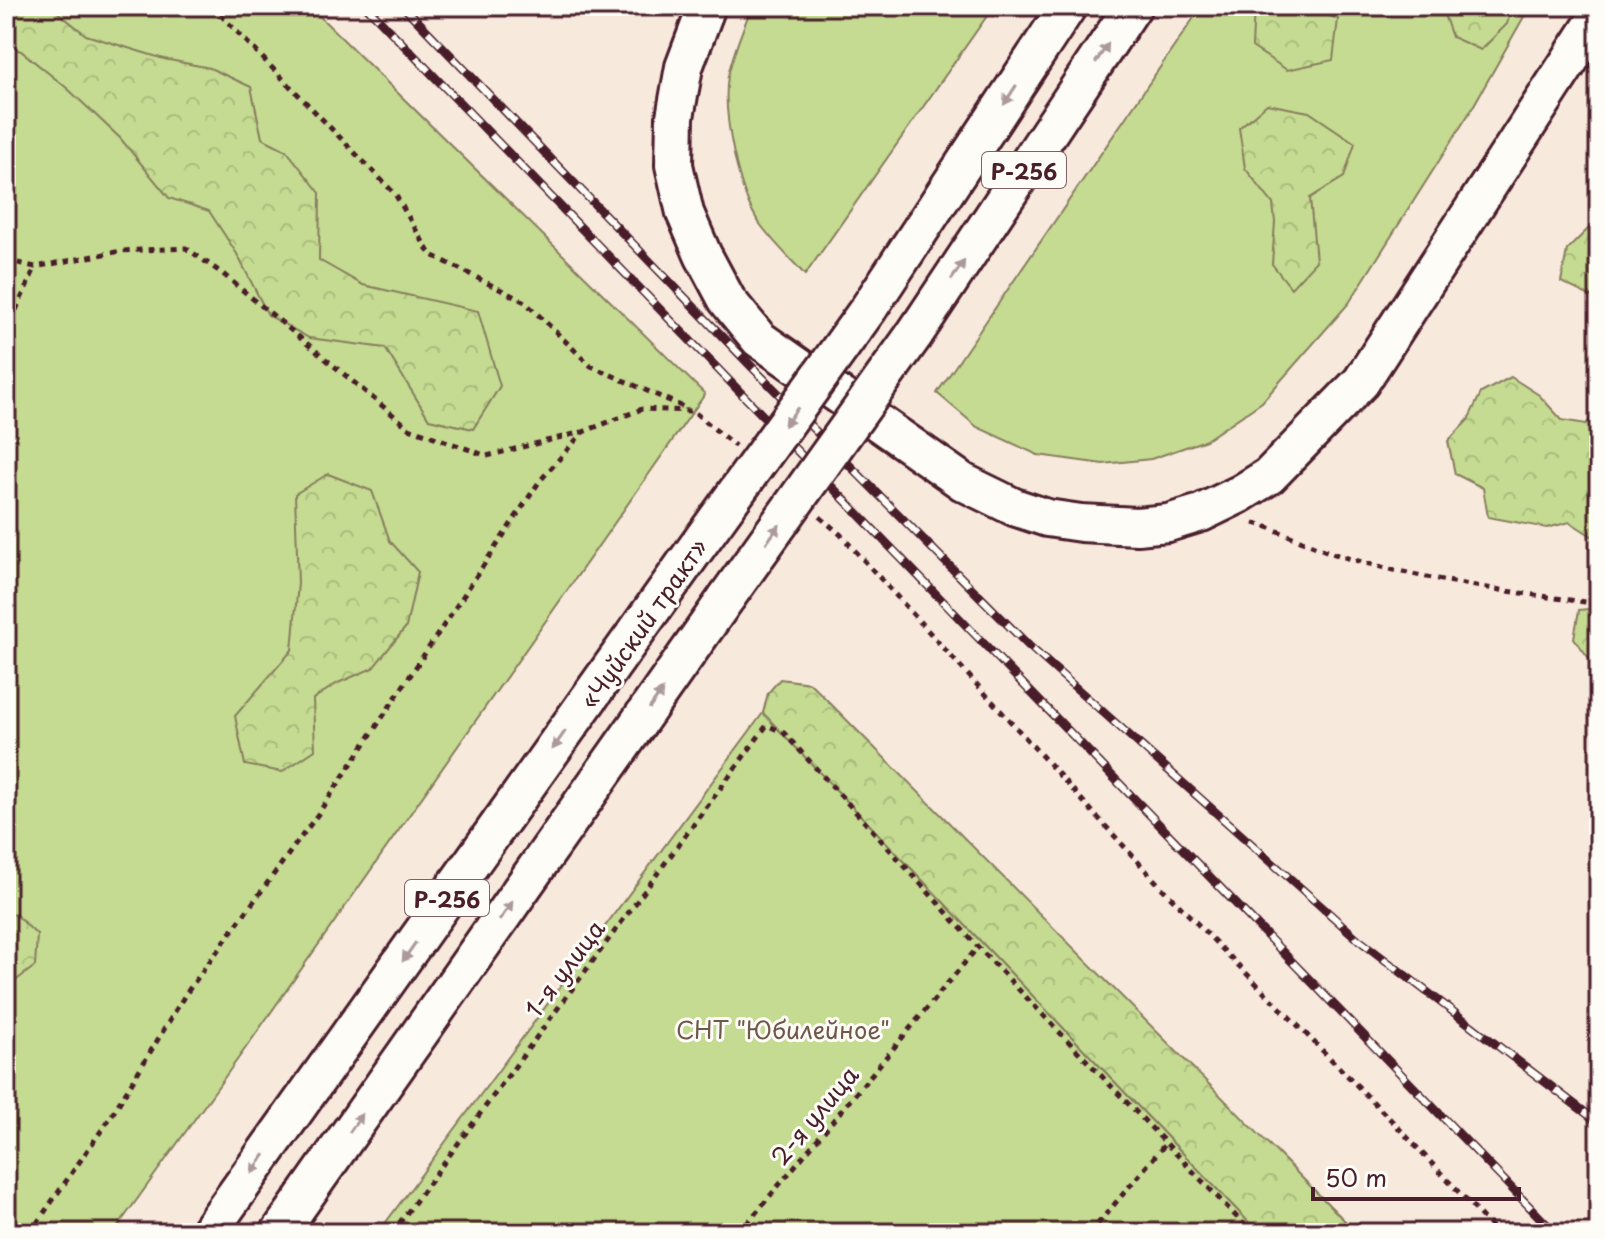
<svg xmlns="http://www.w3.org/2000/svg" width="1605" height="1239" font-family="'Playpen Sans',sans-serif">
  <defs>
    <pattern id="forest-crowns" width="20" height="18" patternUnits="userSpaceOnUse" patternTransform="scale(2)"><rect width="20" height="18" fill="#c4db91"/><path d="M2 6a3 3 0 1 1 6 0M12 15a3 3 0 1 1 6 0" fill="none" stroke="#aabc7d"/></pattern>
  </defs>
  <rect width="100%" height="100%" fill="#f8e9dd"/>
  <filter id="ink" filterUnits="userSpaceOnUse"><feTurbulence type="fractalNoise" baseFrequency=".0125" numOctaves="2"/><feDisplacementMap in="SourceGraphic" scale="16" xChannelSelector="R" yChannelSelector="G"/><feConvolveMatrix kernelMatrix="1 2 1 2 8 2 1 2 1" color-interpolation-filters="sRGB"/></filter>
  <g filter="url(#ink)">
    <!-- green -->
    <g fill="#c4db91" stroke="#877d5e" stroke-width="2">
      <path d="M6,6H309L705,394L255,1035L113,1233H6Z"/>
      <path d="M752,6H994L805,275C790,258 773,242 760,224C738,193 722,113 728,76C733,52 743,29 752,6Z"/>
      <path d="M1202,6H1530L1470,112L1349,303L1262,402L1206,440L1151,459L1103,464L1038,455L977,427L937,393Z"/>
      <path d="M763,713L1259,1233H378Z"/>
    </g>
    <!-- forest -->
    <g fill="url(#forest-crowns)" stroke="#877d5e" stroke-width="2">
      <path d="M6,6H50L86,35L164,59L210,68L251,87L262,138L286,150L320,193L319,260L363,285L478,311L500,386L473,429L429,419L385,348L309,338L268,315L237,254L209,211L169,198L120,138L68,89L21,51L6,46Z"/>
      <path d="M1254,6H1303L1338,19L1333,60L1287,70L1252,47Z"/>
      <path d="M1441,6H1512L1507,24L1481,50L1452,37Z"/>
      <path d="M1267,104L1309,112L1355,143L1344,177L1310,198L1316,261L1291,288L1272,264L1275,222L1273,204L1245,168L1239,128Z"/>
      <path d="M1599,170V304L1594,298L1561,282L1567,250L1594,223L1595,177Z"/>
      <path d="M1511,377L1539,395L1562,420L1586,424L1599,411V541L1570,522L1547,528L1488,517L1483,488L1455,474L1448,441L1468,420L1481,393Z"/>
      <path d="M328,474L372,491L390,541L418,572L406,627L373,668L338,683L313,699L315,750L282,772L245,765L235,716L292,650L298,583L295,494Z"/>
      <path d="M1599,608V672L1574,638L1579,610Z"/>
      <path d="M780,679L810,683L1357,1233H1259L763,713L768,693Z"/>
      <path d="M15,914L37,935L35,966L6,988V916Z"/>
    </g>
    <g fill="none" stroke-linecap="round" stroke-linejoin="round">
      <defs>
        <g id="trunk">
          <path d="M707,6L684,67L675,117L674,165L685,213L703,255L727,300L759,339L963,482L1014,507L1047,518L1081,523L1137,526L1168,523L1201,513L1240,494L1269,476L1361,382L1599,15"/>
          <path d="M869,308L1068,6"/>
          <path d="M914,335L1133,6"/>
          <path d="M208,1233L686,562"/>
          <path d="M279,1233L727,597"/>
        </g>
      </defs>
      <!-- trunk casing -->
      <use href="#trunk" stroke="#4a1f2b" stroke-width="42"/>
      <!-- path -->
      <g stroke="#4a1f2b" stroke-width="5" stroke-dasharray="6 6" stroke-linecap="butt">
        <path d="M212,6L395,194L430,254L525,302L591,366L688,409"/>
        <path d="M6,260L35,267L121,251L186,248L223,274L409,428L487,456L582,432"/>
        <path d="M6,332L35,268"/>
        <path d="M820,517L840,534L1161,887L1394,1123L1497,1233"/>
        <path d="M1254,523C1287,532 1317,550 1351,559C1429,581 1512,592 1592,603L1599,610"/>
        <path d="M30,1233L110,1118L185,995L318,814L539,482L583,432L642,409L693,411L735,446"/>
        <path d="M392,1233L767,725L784,733L978,947L1252,1233"/>
        <path d="M739,1233L978,947"/>
        <path d="M1090,1233L1167,1142"/>
      </g>
      <!-- trunk -->
      <use href="#trunk" stroke="#fdfcf7" stroke-width="36"/>
      <defs>
        <g id="rail">
          <path d="M366,6L1555,1233"/>
          <path d="M403,6L751,366L1029,646L1359,940L1599,1123"/>
        </g>
      </defs>
      <!-- rail casing -->
      <use href="#rail" stroke="#4a1f2b" stroke-width="9"/>
      <!-- rail -->
      <use href="#rail" stroke="#fdfcf7" stroke-width="6" stroke-dasharray="18" stroke-linecap="butt"/>
      <defs>
        <g id="trunk-bridge">
          <path d="M686,562L869,308"/>
          <path d="M727,597L914,335"/>
        </g>
      </defs>
      <!-- trunk-bridge casing -->
      <use href="#trunk-bridge" stroke="#4a1f2b" stroke-width="42" stroke-linecap="butt"/>
      <!-- trunk-bridge -->
      <use href="#trunk-bridge" stroke="#fdfcf7" stroke-width="36"/>
    </g>
    <!-- one-way arrows -->
    <defs><path id="oneway-solid" d="M-6-.8H1V-3.2L6.5 0L1 3.2V.8H-6Z" transform="scale(2)"/></defs>
    <g fill="#ac999b">
      <use href="#oneway-solid" transform="translate(1102 53) rotate(-56)"/>
      <use href="#oneway-solid" transform="translate(1010 95) rotate(123)"/>
      <use href="#oneway-solid" transform="translate(958 270) rotate(-56)"/>
      <use href="#oneway-solid" transform="translate(791 417) rotate(126)"/>
      <use href="#oneway-solid" transform="translate(773 534) rotate(-54)"/>
      <use href="#oneway-solid" transform="translate(656 699) rotate(-55)"/>
      <use href="#oneway-solid" transform="translate(559 740) rotate(125)"/>
      <use href="#oneway-solid" transform="translate(506 911) rotate(-55)"/>
      <use href="#oneway-solid" transform="translate(409 952) rotate(125)"/>
      <use href="#oneway-solid" transform="translate(356 1123) rotate(-55)"/>
      <use href="#oneway-solid" transform="translate(258 1164) rotate(125)"/>
    </g>
  </g>
  <g text-anchor="middle" dominant-baseline="central" stroke-width="6" stroke-linejoin="round" paint-order="stroke">
    <!-- shield labels -->
    <g fill="#fdfcf7" stroke="#806168" stroke-width="2">
      <rect x="982" y="152" width="84" height="36" rx="6"/>
      <rect x="405" y="880" width="84" height="36" rx="6"/>
    </g>
    <g font-size="22" font-weight="bold" fill="#4a1f2b">
      <text x="1024" y="170">Р-256</text>
      <text x="447" y="898">Р-256</text>
    </g>
    <!-- street labels -->
    <g font-size="24" fill="#4a1f2b" stroke="#fdfcf7">
      <text transform="translate(643 623) rotate(-55)">«Чуйский тракт»</text>
      <text transform="translate(564 968) rotate(-53)">1-я улица</text>
      <text transform="translate(814 1115) rotate(-50)">2-я улица</text>
    </g>
    <!-- park labels -->
    <g font-size="24" fill="#6f574a" stroke="#fdfcf7">
      <text x="783" y="1029">СНТ "Юбилейное"</text>
    </g>
  </g>
  <!-- margin -->
  <rect width="1605" height="1239" fill="none" stroke="#fdfcf7" stroke-width="32"/>
  <rect x="16" y="16" width="1573" height="1207" fill="none" stroke="#4a1f2b" stroke-width="3" filter="url(#ink)"/>
  <!-- scale -->
  <path d="M1313 1187v12h206v-12" fill="none" stroke="#4a1f2b" stroke-width="4"/>
  <text x="1325" y="1187" font-size="24" fill="#4a1f2b" stroke="#fdfcf7" stroke-width="6" paint-order="stroke">50 m</text>
</svg>
